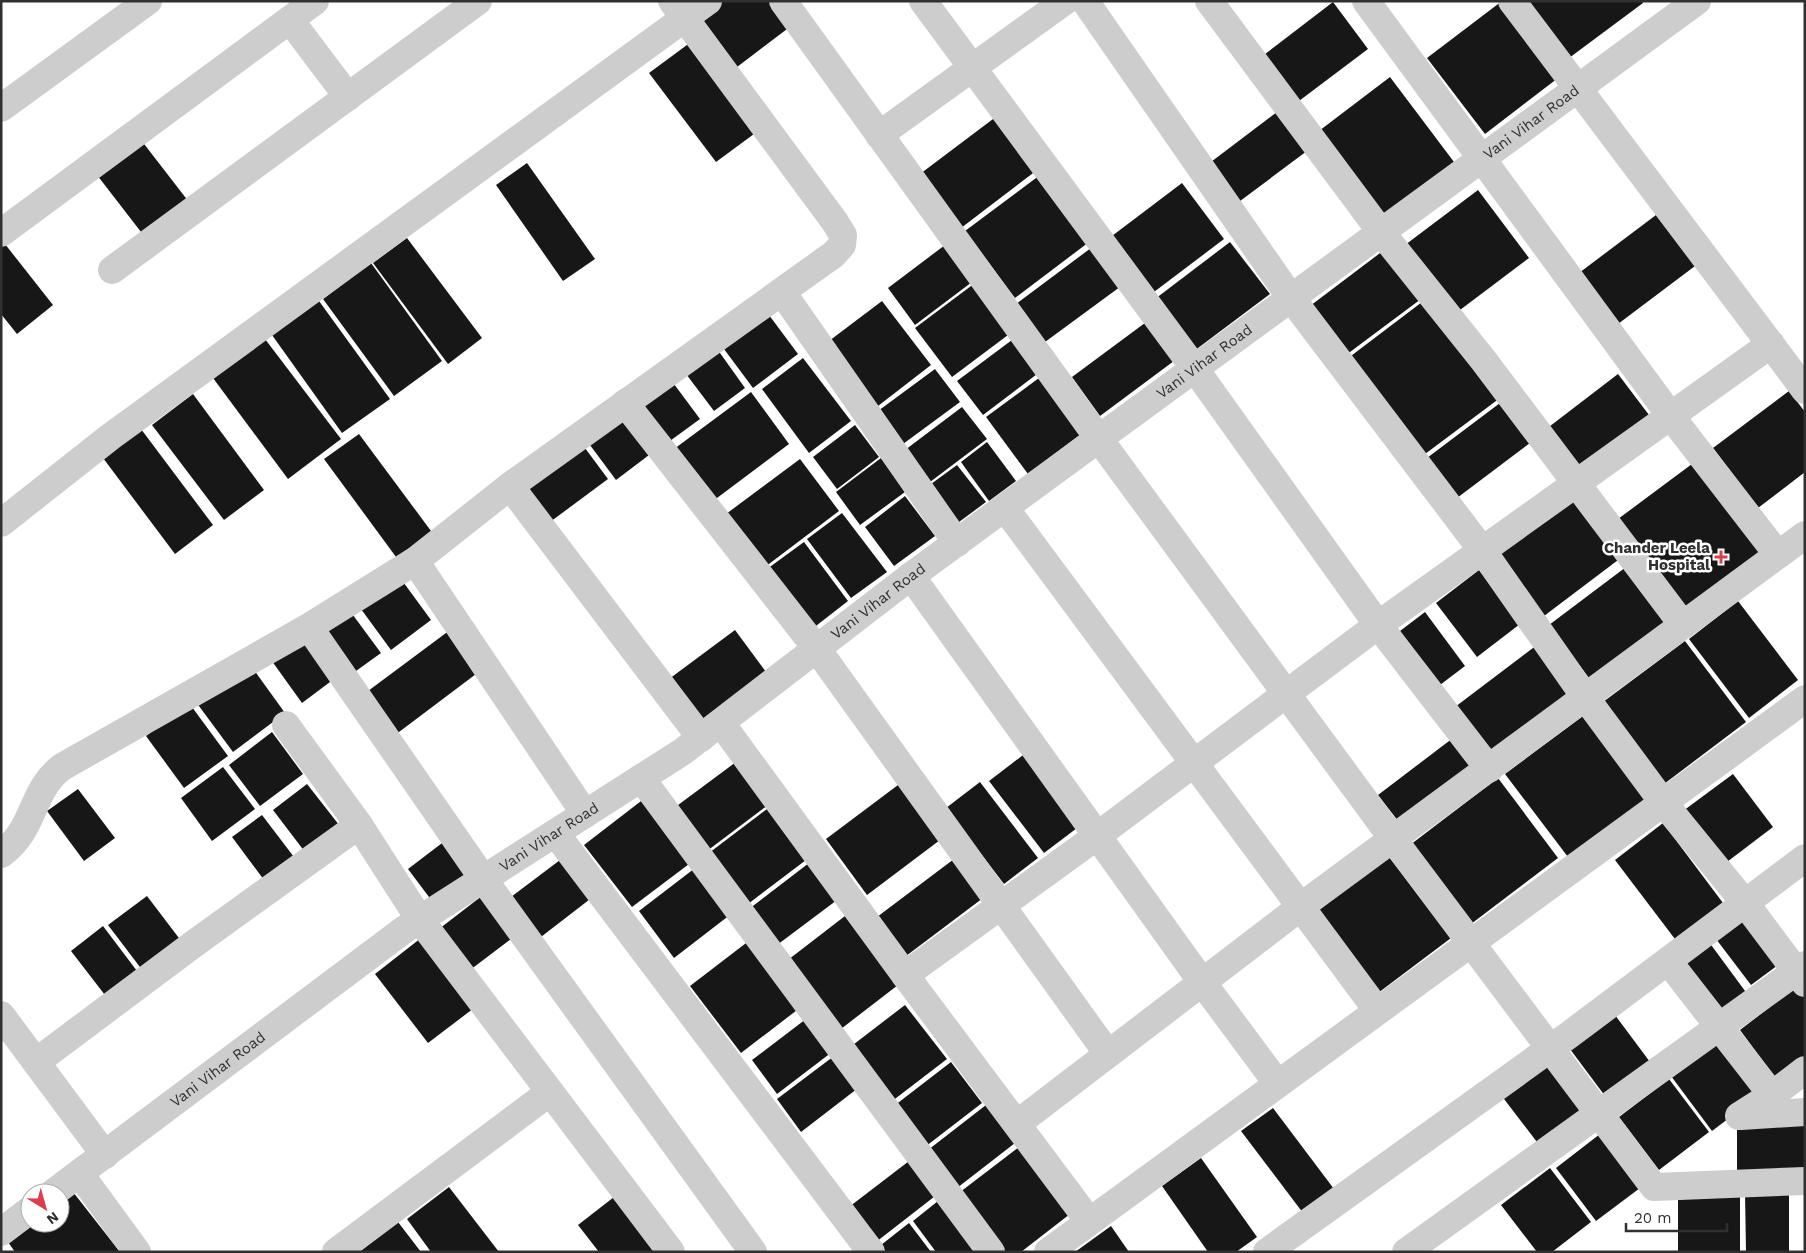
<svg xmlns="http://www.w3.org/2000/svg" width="1806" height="1253" font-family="'Work Sans',sans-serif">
  <rect width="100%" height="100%" fill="#fff"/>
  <!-- building -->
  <g fill="#171717">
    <path d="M723,1H772L791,26L737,67L701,18Z"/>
    <path d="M1502,1L1562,75L1485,134L1427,58Z"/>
    <path d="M1519,1H1642L1643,3L1565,61Z"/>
    <path d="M1333,2L1368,49L1291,107L1256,61Z"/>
    <path d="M691,42L758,131L716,162L649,73Z"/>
    <path d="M1390,77L1454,162L1379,219L1315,134Z"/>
    <path d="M1281,109L1311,148L1232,207L1203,168Z"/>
    <path d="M1001,113L1041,167L961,228L920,174Z"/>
    <path d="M141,140L192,206L148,241L97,175Z"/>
    <path d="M527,163L595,259L563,281L496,185Z"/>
    <path d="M1044,172L1093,239L1015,298L965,231Z"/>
    <path d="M1182,183L1224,239L1150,295L1108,239Z"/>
    <path d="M1478,190L1529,258L1456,313L1405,245Z"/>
    <path d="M1656,215L1695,266L1614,327L1575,276Z"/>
    <path d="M407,238L482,338L448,364L373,263Z"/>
    <path d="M1,239L53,305L17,334L1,314Z"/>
    <path d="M949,242L976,279L915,325L888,288Z"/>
    <path d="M1099,242L1128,281L1045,342L1016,304Z"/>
    <path d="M1230,242L1270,294L1190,354L1151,302Z"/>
    <path d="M1388,247L1425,296L1346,355L1310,306Z"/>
    <path d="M371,263L442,361L394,396L323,299Z"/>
    <path d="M975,283L1012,332L952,377L915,328Z"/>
    <path d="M1430,296L1504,395L1417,460L1343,362Z"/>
    <path d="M319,301L390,399L342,433L272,335Z"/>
    <path d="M882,301L931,365L878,406L829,341Z"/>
    <path d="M766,311L798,354L753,388L721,345Z"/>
    <path d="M1153,317L1182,355L1100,416L1072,377Z"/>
    <path d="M1016,337L1041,371L983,415L957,381Z"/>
    <path d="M265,339L341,439L288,479L213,378Z"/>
    <path d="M715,346L745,388L714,411L683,370Z"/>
    <path d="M803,358L851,421L809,453L762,389Z"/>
    <path d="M935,369L960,402L903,444L878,411Z"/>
    <path d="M1618,374L1649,415L1571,473L1541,433Z"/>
    <path d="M1043,375L1085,431L1028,474L986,417Z"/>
    <path d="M671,380L700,419L663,446L634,407Z"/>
    <path d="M1789,391L1805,412V472L1758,508L1713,448Z"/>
    <path d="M751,392L789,444L709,504L670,452Z"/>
    <path d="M193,394L264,490L224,520L152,425Z"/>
    <path d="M1504,400L1534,440L1453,501L1423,461Z"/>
    <path d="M962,407L987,439L930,482L905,450Z"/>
    <path d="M625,413L653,452L616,480L587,441Z"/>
    <path d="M855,425L879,457L837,489L813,457Z"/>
    <path d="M141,429L213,525L175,554L103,458Z"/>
    <path d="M359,434L434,535L399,561L324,459Z"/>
    <path d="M987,442L1016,481L989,501L961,462Z"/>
    <path d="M582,444L608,479L550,522L525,487Z"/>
    <path d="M881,458L905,492L860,525L836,492Z"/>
    <path d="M800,459L839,511L761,570L722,517Z"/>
    <path d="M1696,461L1770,558L1688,620L1614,522Z"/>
    <path d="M957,465L986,502L959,522L931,484Z"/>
    <path d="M1580,492L1626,554L1544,616L1498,555Z"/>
    <path d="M905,496L935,536L894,566L865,527Z"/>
    <path d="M842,513L887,572L851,598L807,539Z"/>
    <path d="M804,542L848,601L812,629L767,569Z"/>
    <path d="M1630,564L1676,625L1595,686L1549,625Z"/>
    <path d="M1479,570L1520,624L1477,657L1436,603Z"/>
    <path d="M401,579L431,620L391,650L361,609Z"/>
    <path d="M1738,601L1798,680L1749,718L1689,639Z"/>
    <path d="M350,611L381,653L349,676L318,635Z"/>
    <path d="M1425,612L1465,666L1440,685L1400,631Z"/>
    <path d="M304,630L338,676L302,703L269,657Z"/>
    <path d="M450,630L480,671L395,735L364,694Z"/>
    <path d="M735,630L769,676L698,728L665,682Z"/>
    <path d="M1685,641L1746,722L1660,787L1599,705Z"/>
    <path d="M1537,645L1577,698L1495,760L1455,707Z"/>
    <path d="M249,663L285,713L233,752L196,702Z"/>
    <path d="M189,703L228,756L184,788L146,736Z"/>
    <path d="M1583,716L1646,799L1568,857L1505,774Z"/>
    <path d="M272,732L303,774L260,806L229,765Z"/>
    <path d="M1453,738L1480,773L1405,830L1378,795Z"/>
    <path d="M1027,752L1081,825L1044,853L989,781Z"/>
    <path d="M736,762L768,805L703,854L670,811Z"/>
    <path d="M223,767L255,809L212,841L181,798Z"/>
    <path d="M1733,774L1773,827L1723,865L1683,811Z"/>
    <path d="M1498,778L1558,858L1471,924L1410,845Z"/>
    <path d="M902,782L944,837L867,895L826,839Z"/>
    <path d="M980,782L1038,858L1004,884L946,808Z"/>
    <path d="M307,784L343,830L308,856L273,810Z"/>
    <path d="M78,789L115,838L84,861L47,811Z"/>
    <path d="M645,798L693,861L632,907L584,845Z"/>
    <path d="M767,809L806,860L744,907L705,856Z"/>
    <path d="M262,815L297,861L267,884L232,837Z"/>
    <path d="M1663,823L1729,911L1681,947L1615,860Z"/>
    <path d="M450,837L473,870L432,901L408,869Z"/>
    <path d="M958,856L987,895L902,959L873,920Z"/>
    <path d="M564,857L594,896L537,940L507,900Z"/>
    <path d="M1389,857L1451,938L1374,996L1313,914Z"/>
    <path d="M809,863L837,900L773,948L745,912Z"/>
    <path d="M699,865L735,911L674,958L639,911Z"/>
    <path d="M487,892L519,933L470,970L439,929Z"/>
    <path d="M147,896L185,946L146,975L108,925Z"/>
    <path d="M1740,914L1778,965L1751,985L1713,935Z"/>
    <path d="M845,916L898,985L837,1032L784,963Z"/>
    <path d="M103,926L140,975L108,999L71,951Z"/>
    <path d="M421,938L474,1008L428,1043L375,974Z"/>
    <path d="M1706,938L1748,995L1716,1019L1674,962Z"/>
    <path d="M750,940L801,1007L741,1053L690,986Z"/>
    <path d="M1796,987L1805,998V1066L1780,1084L1740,1030Z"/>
    <path d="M905,1005L947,1059L887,1105L845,1051Z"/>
    <path d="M1612,1011L1653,1066L1608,1100L1567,1045Z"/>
    <path d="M806,1019L832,1052L777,1094L752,1060Z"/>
    <path d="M1724,1037L1765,1091L1712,1131L1671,1076Z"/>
    <path d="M838,1053L862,1085L801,1132L777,1099Z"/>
    <path d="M1548,1060L1589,1115L1543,1150L1501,1095Z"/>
    <path d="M951,1062L982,1103L921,1150L890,1109Z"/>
    <path d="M1669,1079L1709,1132L1659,1170L1619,1117Z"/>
    <path d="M986,1105L1015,1143L957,1188L928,1150Z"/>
    <path d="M1273,1108L1334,1189L1303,1213L1241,1131Z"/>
    <rect x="1737" y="1123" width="68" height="55"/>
    <path d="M1600,1134L1640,1188L1596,1221L1556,1168Z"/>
    <path d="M1019,1147L1070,1214L1021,1252H992L951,1199Z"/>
    <path d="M913,1158L939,1193L876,1242L849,1207Z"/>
    <path d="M1201,1158L1257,1237L1236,1252H1208L1162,1186Z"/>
    <path d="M1550,1168L1591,1222L1552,1252H1537L1501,1205Z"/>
    <path d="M449,1187L499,1252H431L407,1219Z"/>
    <path d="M1740,1190V1252H1678V1191Z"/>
    <path d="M73,1192L120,1252H15L8,1242L33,1223H60V1202Z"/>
    <path d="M1745,1192H1789V1252H1746Z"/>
    <path d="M614,1197L656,1252H599L578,1225Z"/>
    <path d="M943,1197L985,1252H936L913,1221Z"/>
    <path d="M398,1222L421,1252H359Z"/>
    <path d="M909,1223L931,1252H886L881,1245Z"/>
    <path d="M1111,1226L1129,1252H1075Z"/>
  </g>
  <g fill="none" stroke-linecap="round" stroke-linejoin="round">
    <!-- minor -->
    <g stroke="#cdcdcd" stroke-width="28">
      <path d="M783,1L1099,439L1393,839L1654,1187L1805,1181"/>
      <path d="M923,1L1195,369L1378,625L1489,769"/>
      <path d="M1085,1L1291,298L1482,550L1585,697L1662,801L1745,903L1805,983"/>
      <path d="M1209,1L1381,232L1484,361L1683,625"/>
      <path d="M1366,1L1670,415L1778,555"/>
      <path d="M1512,1L1805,390"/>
      <path d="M290,20L348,97"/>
      <path d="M1,108L148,1"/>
      <path d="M879,135L1065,1"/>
      <path d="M1,233L315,1"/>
      <path d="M112,270L478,1"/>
      <path d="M782,292L957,543"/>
      <path d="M625,403L817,649L1108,1054"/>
      <path d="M510,486L701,738"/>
      <path d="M1005,508L1377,1010"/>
      <path d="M1,523L110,437L708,1"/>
      <path d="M415,561L585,814"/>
      <path d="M911,576L1202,982L1277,1083"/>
      <path d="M309,627L484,880L753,1252"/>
      <path d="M721,723L905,975L1089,1221"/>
      <path d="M286,725L359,825L420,920L671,1252"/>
      <path d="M641,778L991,1252"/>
      <path d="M556,834L871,1252"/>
      <path d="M1,854C36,829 30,791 62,767L309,627L415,561L510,486L834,254L842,245L843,235L835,222L672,1"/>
      <path d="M1668,961L1772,1095"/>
      <path d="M905,975L1093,839L1378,625L1771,344"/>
      <path d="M1,1015L105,1155"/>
      <path d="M36,1062L195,943L359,825"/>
      <path d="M1739,1116L1772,1095L1805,1070"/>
      <path d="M1741,1116L1805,1112"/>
      <path d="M1018,1123L1315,896L1805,535"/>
      <path d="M80,1174L137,1252"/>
      <path id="s1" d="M53,1193L405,929L682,752L911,576L1697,1"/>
      <path d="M1,1232L30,1210"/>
      <path d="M336,1252L550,1092"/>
      <path d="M1048,1252L1805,699"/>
      <path d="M1267,1252L1569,1035L1805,858"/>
      <path d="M1406,1252L1805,965"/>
    </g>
  </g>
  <!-- markers -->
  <path fill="#db3e4f" stroke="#fff" stroke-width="2" d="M1718.5 549.5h5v5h5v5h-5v5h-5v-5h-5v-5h5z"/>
  <g text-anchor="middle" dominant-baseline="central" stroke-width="5" stroke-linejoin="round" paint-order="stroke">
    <!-- street labels -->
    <g font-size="15" fill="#303030" stroke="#fff">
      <text stroke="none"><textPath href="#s1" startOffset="1826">Vani Vihar Road</textPath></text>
      <text stroke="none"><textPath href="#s1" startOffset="1421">Vani Vihar Road</textPath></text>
      <text stroke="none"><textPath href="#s1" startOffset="1016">Vani Vihar Road</textPath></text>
      <text stroke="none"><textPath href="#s1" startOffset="611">Vani Vihar Road</textPath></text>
      <text stroke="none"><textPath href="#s1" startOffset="206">Vani Vihar Road</textPath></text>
    </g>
    <!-- poi labels -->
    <g font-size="15" font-weight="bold" fill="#303030" stroke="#fff" text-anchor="end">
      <text x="1710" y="548">Chander Leela<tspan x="1710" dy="17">Hospital</tspan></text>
    </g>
  </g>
  <!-- border -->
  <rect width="1806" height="1253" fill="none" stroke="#303030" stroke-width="5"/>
  <!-- north arrow -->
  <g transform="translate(45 1208) rotate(143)"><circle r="24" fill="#ffffff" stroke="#acacac"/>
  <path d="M0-4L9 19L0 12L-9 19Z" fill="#db3e4f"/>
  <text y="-8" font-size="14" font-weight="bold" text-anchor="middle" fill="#303030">N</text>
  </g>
  <!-- scale -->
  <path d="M1626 1223v8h101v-8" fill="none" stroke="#303030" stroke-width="2.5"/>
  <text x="1634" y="1223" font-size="15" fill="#303030" stroke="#ffffff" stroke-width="4" paint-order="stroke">20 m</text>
</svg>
